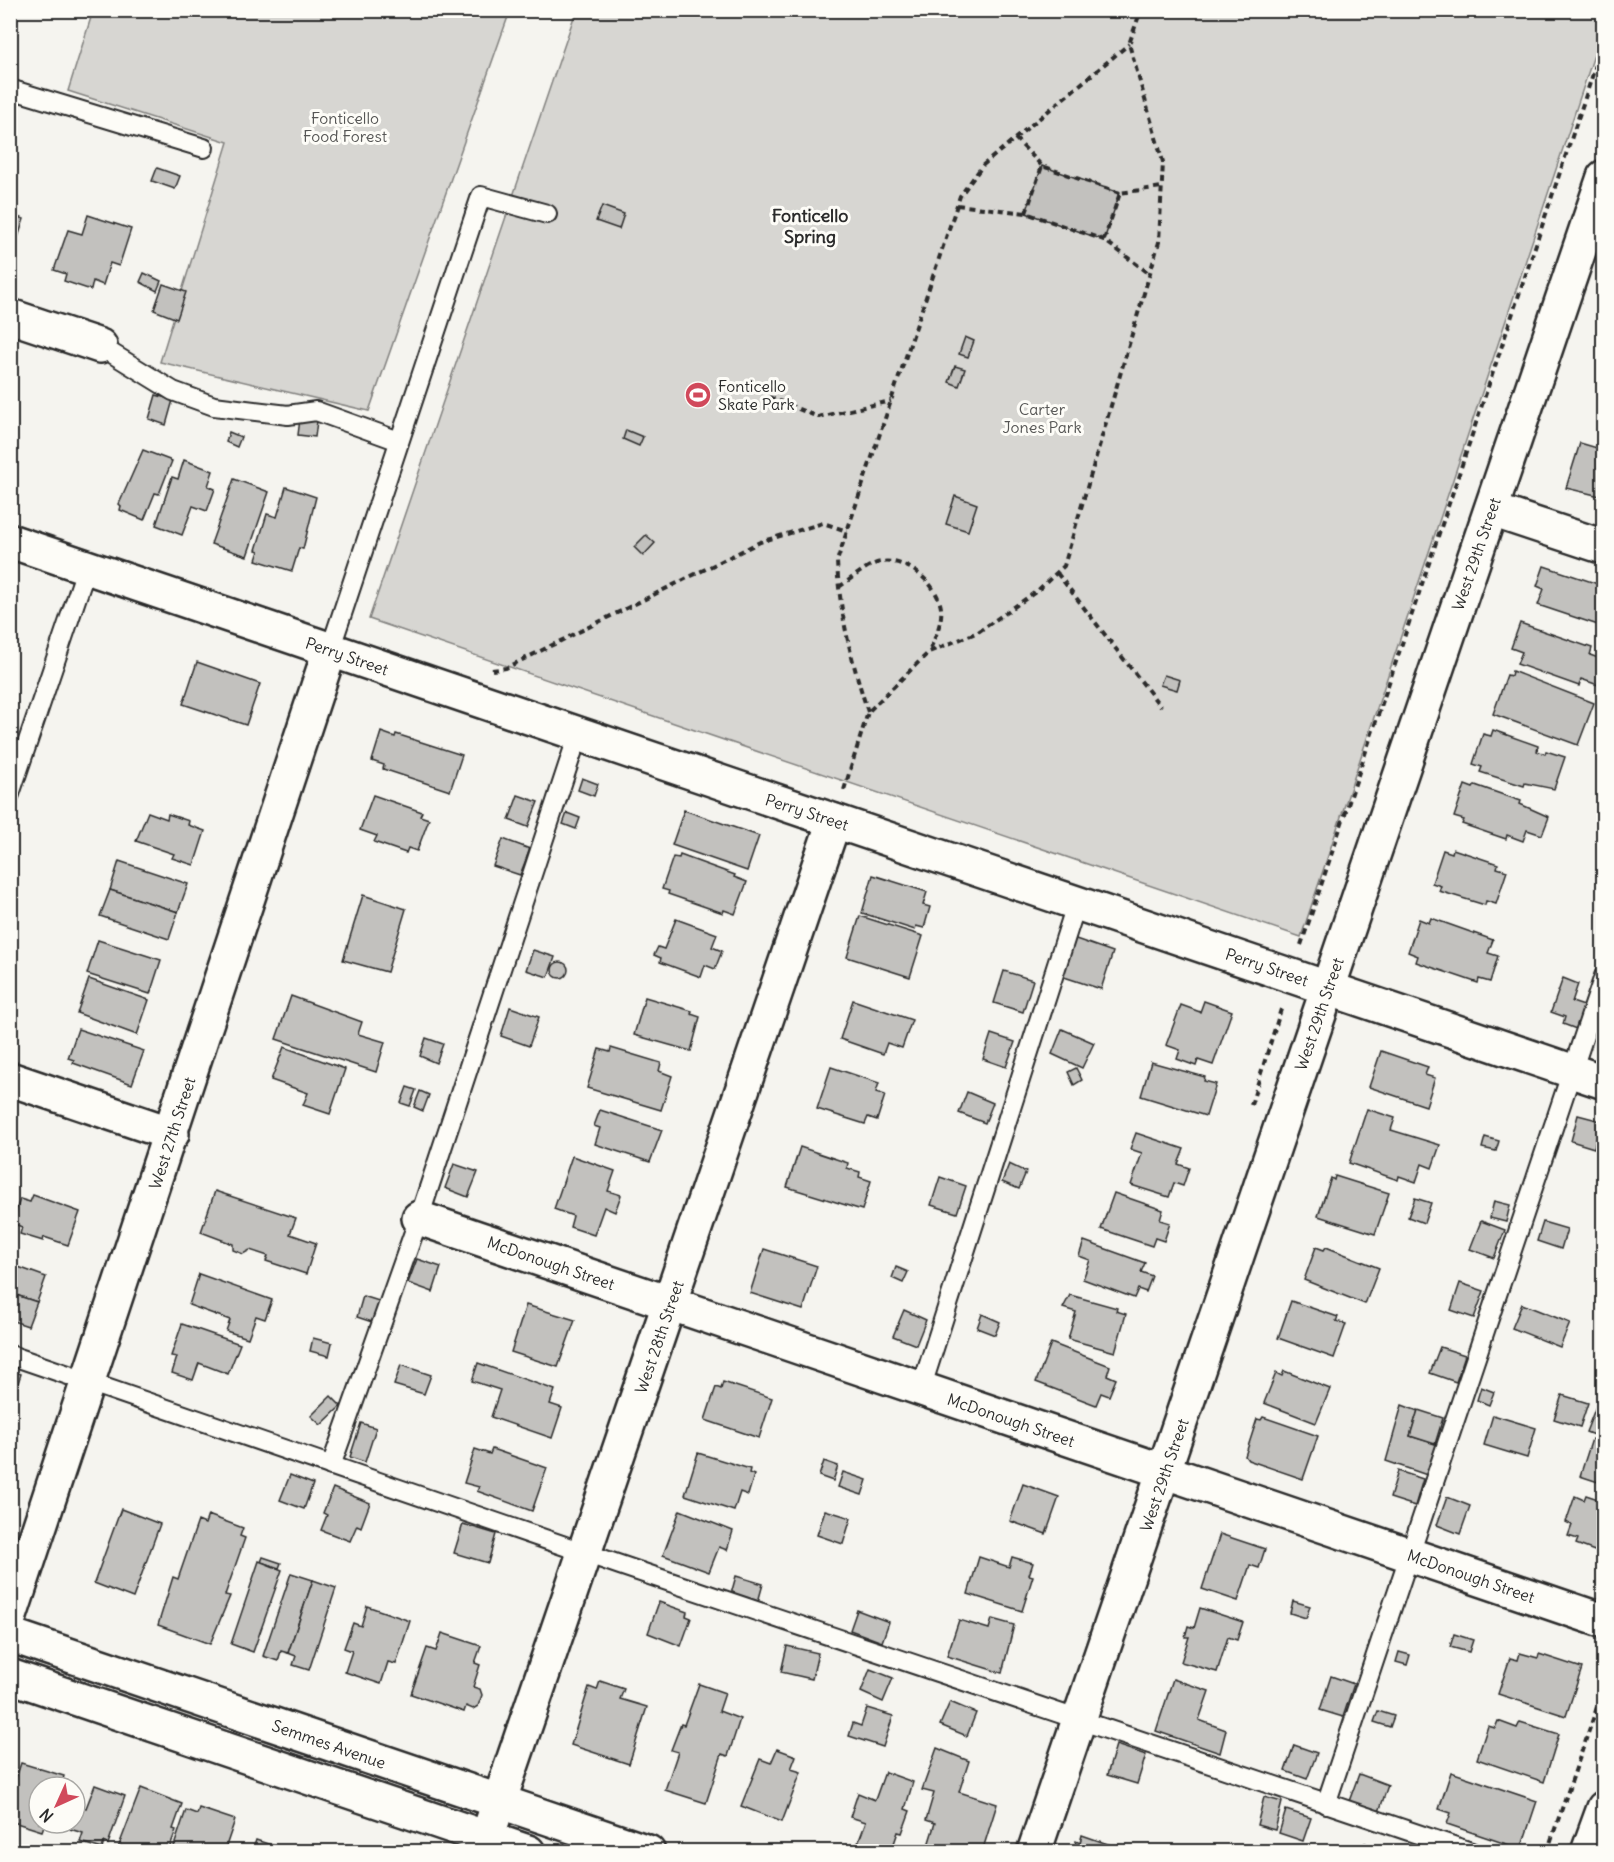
<svg xmlns="http://www.w3.org/2000/svg" width="1614" height="1862" font-family="Delius,sans-serif">
  <rect width="100%" height="100%" fill="#f5f4ef"/>
  <filter id="ink" filterUnits="userSpaceOnUse"><feTurbulence type="fractalNoise" baseFrequency=".0167" numOctaves="2"/><feDisplacementMap in="SourceGraphic" scale="12" xChannelSelector="R" yChannelSelector="G"/><feConvolveMatrix kernelMatrix="1 2 1 2 8 2 1 2 1" color-interpolation-filters="sRGB"/></filter>
  <g filter="url(#ink)">
    <!-- green -->
    <g fill="#d7d6d2" stroke="#81807e" stroke-width="1.5">
      <path d="M93,11H510L369,411L160,362L228,142L68,91Z"/>
      <path d="M576,11H1603V28L1301,937L369,619Z"/>
    </g>
    <!-- building -->
    <g fill="#c2c1be" stroke="#2b2b2b" stroke-width="1.5">
      <path d="M1042,166L1120,193L1104,240L1026,213Z"/>
      <path d="M157,168L180,176L175,189L152,181Z"/>
      <path d="M602,206L624,214L619,229L596,221Z"/>
      <path d="M10,215L24,219L12,256H10Z"/>
      <path d="M88,215L131,229L119,266L110,263L103,285L93,281L91,290L64,281L66,274L54,270L68,230L82,234Z"/>
      <path d="M144,273L161,281L157,291L140,282Z"/>
      <path d="M163,284L186,292L177,319L154,310Z"/>
      <path d="M965,337L974,341L968,357L959,354Z"/>
      <path d="M955,366L965,369L959,386L949,382Z"/>
      <path d="M156,395L173,400L166,425L149,419Z"/>
      <path d="M300,419L317,421L315,437L298,435Z"/>
      <path d="M626,430L643,437L639,446L623,439Z"/>
      <path d="M229,432L241,437L237,447L226,442Z"/>
      <path d="M1580,443L1604,450V497L1566,488Z"/>
      <path d="M143,450L172,461L159,494L155,493L144,520L120,510L121,506L119,504Z"/>
      <path d="M184,460L213,471L208,486L215,489L207,511L193,506L182,535L156,525L172,477L178,479Z"/>
      <path d="M234,479L269,492L247,556L211,544Z"/>
      <path d="M286,487L316,497L303,549L299,548L292,571L256,560L259,551L256,550L267,514L277,517Z"/>
      <path d="M955,496L977,504L968,531L946,524Z"/>
      <path d="M646,535L655,543L643,556L634,547Z"/>
      <path d="M1544,566L1604,586V609L1598,625L1538,605L1544,589L1537,586Z"/>
      <path d="M1520,623L1592,648L1590,655L1604,660L1598,685L1581,679L1579,686L1517,664L1522,652L1511,648Z"/>
      <path d="M197,662L260,684L246,725L183,704Z"/>
      <path d="M1512,671L1594,703L1578,745L1493,714L1507,675L1511,676Z"/>
      <path d="M1164,675L1180,680L1177,690L1160,685Z"/>
      <path d="M1493,730L1538,746L1537,751L1545,754L1546,751L1565,757L1554,789L1525,783L1524,786L1480,772L1482,767L1473,764L1483,734L1491,736Z"/>
      <path d="M381,732L395,737L396,734L462,755L450,791L383,769L384,765L372,761Z"/>
      <path d="M582,778L598,784L594,796L578,790Z"/>
      <path d="M1465,785L1473,788L1475,785L1521,801L1520,804L1549,817L1542,835L1527,830L1523,841L1507,835L1506,839L1462,824L1464,820L1454,817Z"/>
      <path d="M373,795L422,812L420,816L429,819L417,851L408,848L406,853L374,842L377,836L360,830Z"/>
      <path d="M518,795L538,802L528,827L509,820Z"/>
      <path d="M684,810L759,836L747,871L672,845Z"/>
      <path d="M148,812L167,819L168,814L189,821L188,825L205,831L194,865L172,858L174,854L136,841Z"/>
      <path d="M567,813L580,818L576,829L563,824Z"/>
      <path d="M503,839L530,849L520,875L493,866Z"/>
      <path d="M1453,849L1498,864L1497,868L1507,871L1496,904L1486,901L1485,905L1439,891L1441,886L1432,883L1443,850L1452,853Z"/>
      <path d="M680,855L735,875L734,877L747,882L735,914L724,910L723,913L668,894L669,891L662,889L673,857L679,858Z"/>
      <path d="M119,861L188,884L178,912L110,890Z"/>
      <path d="M873,875L927,892L923,905L930,907L924,928L916,926L915,930L862,913Z"/>
      <path d="M110,890L178,912L169,939L100,916Z"/>
      <path d="M363,895L406,909L387,972L343,960Z"/>
      <path d="M860,916L923,936L910,977L847,957Z"/>
      <path d="M1431,918L1493,940L1488,953L1498,956L1490,982L1479,979L1478,983L1416,962L1418,956L1408,952L1419,919L1429,923Z"/>
      <path d="M676,919L717,934L712,947L722,951L715,969L705,965L701,977L660,962L661,958L654,955L658,947L664,949Z"/>
      <path d="M1073,938L1113,952L1101,989L1061,976Z"/>
      <path d="M98,940L161,960L150,994L87,974Z"/>
      <path d="M533,950L555,957L548,977L526,970Z"/>
      <circle cx="560" cy="970" r="8"/>
      <path d="M1004,971L1033,980L1023,1012L994,1003Z"/>
      <path d="M1563,978L1578,984L1572,1002L1587,1007L1579,1030L1563,1024L1565,1017L1551,1012Z"/>
      <path d="M89,979L149,1000L137,1035L77,1013Z"/>
      <path d="M291,996L362,1022L358,1034L385,1042L376,1072L276,1039Z"/>
      <path d="M645,997L692,1011L691,1014L700,1017L691,1051L634,1035Z"/>
      <path d="M853,1000L912,1020L902,1048L887,1043L883,1054L840,1039Z"/>
      <path d="M1204,1001L1232,1011L1213,1065L1198,1060L1196,1066L1177,1059L1180,1050L1166,1045L1181,1005L1200,1012Z"/>
      <path d="M510,1007L539,1017L529,1046L501,1036Z"/>
      <path d="M78,1029L144,1051L132,1084L73,1063L74,1060L68,1058Z"/>
      <path d="M1062,1029L1094,1043L1082,1068L1052,1054Z"/>
      <path d="M991,1034L1015,1042L1006,1067L983,1059Z"/>
      <path d="M426,1038L443,1044L436,1063L420,1056Z"/>
      <path d="M284,1047L345,1069L330,1114L303,1105L308,1093L271,1080Z"/>
      <path d="M611,1048L661,1063L659,1071L672,1076L661,1110L587,1088L599,1049L610,1052Z"/>
      <path d="M1381,1051L1428,1067L1425,1075L1435,1078L1426,1106L1369,1087Z"/>
      <path d="M1151,1062L1205,1077L1204,1081L1216,1084L1206,1116L1141,1096Z"/>
      <path d="M831,1067L879,1083L876,1092L885,1095L877,1120L868,1117L865,1124L817,1109Z"/>
      <path d="M1076,1068L1082,1080L1074,1085L1068,1072Z"/>
      <path d="M407,1087L416,1090L410,1106L401,1103Z"/>
      <path d="M420,1091L429,1095L423,1111L414,1107Z"/>
      <path d="M967,1092L993,1103L985,1123L959,1113Z"/>
      <path d="M1367,1109L1395,1118L1391,1130L1440,1145L1432,1168L1422,1164L1416,1182L1399,1176L1398,1180L1349,1163Z"/>
      <path d="M600,1110L662,1130L650,1162L595,1144L600,1128L594,1126Z"/>
      <path d="M1578,1115L1601,1121L1594,1148L1571,1141Z"/>
      <path d="M1136,1133L1184,1149L1178,1164L1189,1168L1183,1186L1174,1183L1169,1197L1131,1185L1142,1153L1130,1149Z"/>
      <path d="M1485,1137L1499,1141L1496,1151L1482,1148Z"/>
      <path d="M800,1147L848,1163L847,1168L860,1172L859,1177L871,1181L862,1210L787,1187Z"/>
      <path d="M572,1156L615,1171L608,1191L621,1195L615,1212L604,1207L594,1235L570,1227L573,1216L554,1209Z"/>
      <path d="M454,1164L478,1172L468,1197L445,1188Z"/>
      <path d="M1009,1164L1026,1172L1019,1189L1002,1182Z"/>
      <path d="M1335,1176L1389,1193L1375,1234L1318,1216L1331,1178L1334,1180Z"/>
      <path d="M940,1177L966,1186L957,1213L931,1205Z"/>
      <path d="M215,1191L296,1218L290,1234L316,1243L306,1274L266,1261L268,1256L250,1250L243,1254L233,1250V1244L201,1232Z"/>
      <path d="M1114,1193L1163,1210L1160,1220L1170,1223L1164,1241L1155,1238L1152,1246L1101,1229Z"/>
      <path d="M33,1195L80,1212L68,1245L44,1237L43,1241L20,1234L22,1227L12,1223L20,1199L30,1202Z"/>
      <path d="M1415,1198L1431,1203L1424,1223L1408,1217Z"/>
      <path d="M1494,1201L1510,1205L1506,1222L1490,1218Z"/>
      <path d="M1481,1221L1505,1230L1494,1258L1470,1249Z"/>
      <path d="M1543,1222L1567,1229L1561,1249L1537,1241Z"/>
      <path d="M1084,1241L1145,1263L1141,1272L1152,1276L1146,1292L1138,1289L1134,1298L1083,1279L1090,1260L1079,1256Z"/>
      <path d="M1316,1247L1324,1250L1326,1247L1379,1268L1365,1304L1304,1280Z"/>
      <path d="M764,1249L817,1266L803,1310L750,1293Z"/>
      <path d="M417,1259L441,1267L433,1292L408,1283Z"/>
      <path d="M10,1264L46,1277L37,1302L10,1293Z"/>
      <path d="M896,1267L908,1272L903,1283L892,1278Z"/>
      <path d="M199,1274L272,1300L265,1319L256,1316L248,1338L226,1331L230,1320L189,1305Z"/>
      <path d="M1460,1283L1484,1291L1474,1318L1451,1310Z"/>
      <path d="M10,1293L37,1302L28,1326L10,1320Z"/>
      <path d="M1070,1295L1117,1308L1116,1311L1126,1314L1115,1352L1068,1339L1076,1312L1063,1308Z"/>
      <path d="M363,1296L382,1302L375,1323L357,1317Z"/>
      <path d="M1291,1301L1338,1317L1336,1321L1346,1324L1334,1358L1278,1338Z"/>
      <path d="M1522,1304L1570,1323L1560,1347L1512,1328Z"/>
      <path d="M526,1305L575,1320L558,1367L511,1352Z"/>
      <path d="M904,1310L926,1320L916,1345L893,1336Z"/>
      <path d="M982,1314L1000,1322L995,1335L977,1328Z"/>
      <path d="M182,1324L240,1344L228,1374L199,1363L193,1380L172,1373L177,1357L171,1356Z"/>
      <path d="M313,1338L332,1343L329,1356L310,1351Z"/>
      <path d="M1051,1343L1110,1366L1107,1375L1116,1379L1109,1396L1101,1393L1096,1405L1036,1382Z"/>
      <path d="M1440,1347L1465,1355L1456,1382L1430,1373Z"/>
      <path d="M478,1363L555,1390L550,1404L562,1408L552,1438L491,1417L500,1390L472,1381Z"/>
      <path d="M401,1365L431,1375L424,1394L394,1385Z"/>
      <path d="M10,1370L21,1374L15,1392L10,1390Z"/>
      <path d="M1284,1371L1330,1389L1316,1423L1264,1403L1276,1373L1282,1376Z"/>
      <path d="M723,1382L772,1398L759,1438L705,1420L716,1387L721,1389Z"/>
      <path d="M1481,1387L1494,1392L1489,1405L1477,1400Z"/>
      <path d="M1562,1395L1588,1403L1580,1427L1554,1419Z"/>
      <path d="M331,1396L341,1406L321,1425L311,1416Z"/>
      <path d="M1600,1396L1604,1397V1439L1586,1432Z"/>
      <path d="M1402,1405L1418,1411L1410,1436L1440,1445L1430,1476L1386,1461Z"/>
      <path d="M1418,1410L1443,1418L1435,1444L1410,1436Z"/>
      <path d="M1493,1415L1536,1428L1527,1458L1484,1445Z"/>
      <path d="M1263,1417L1318,1436L1303,1479L1248,1460L1245,1456L1257,1419L1261,1420Z"/>
      <path d="M361,1423L376,1428L365,1462L350,1457Z"/>
      <path d="M1592,1439L1604,1443V1484L1580,1476Z"/>
      <path d="M475,1449L490,1454L492,1449L547,1468L532,1511L477,1491L479,1487L464,1483Z"/>
      <path d="M698,1453L750,1469L749,1473L754,1475L748,1495L740,1492L734,1511L685,1495Z"/>
      <path d="M824,1461L838,1466L833,1481L819,1476Z"/>
      <path d="M1398,1471L1423,1479L1415,1506L1390,1498Z"/>
      <path d="M843,1472L867,1480L862,1495L838,1487Z"/>
      <path d="M290,1475L313,1484L304,1509L280,1500Z"/>
      <path d="M1023,1484L1059,1497L1046,1534L1010,1521Z"/>
      <path d="M333,1488L370,1503L361,1527L357,1525L350,1541L321,1530L327,1515L323,1513Z"/>
      <path d="M1586,1495L1604,1501V1544L1600,1553L1576,1544L1578,1539L1568,1536L1572,1525L1566,1522L1575,1496L1584,1500Z"/>
      <path d="M1447,1497L1470,1506L1460,1534L1437,1525Z"/>
      <path d="M121,1509L160,1524L133,1598L94,1583Z"/>
      <path d="M680,1510L733,1531L727,1550L719,1547L709,1572L663,1555Z"/>
      <path d="M825,1510L851,1518L843,1544L817,1535Z"/>
      <path d="M208,1515L243,1528L240,1536L245,1538L225,1595L230,1596L210,1644L158,1625L173,1577L178,1579L198,1521L205,1524Z"/>
      <path d="M463,1524L496,1534L488,1563L454,1553Z"/>
      <path d="M1220,1534L1265,1549L1259,1568L1250,1565L1238,1601L1202,1589Z"/>
      <path d="M263,1557L281,1563L279,1568L261,1562Z"/>
      <path d="M979,1557L1009,1567L1012,1557L1033,1563L1029,1575L1033,1576L1022,1611L968,1594Z"/>
      <path d="M259,1561L282,1570L253,1652L231,1644Z"/>
      <path d="M291,1573L313,1580L288,1653L281,1651L278,1661L263,1656Z"/>
      <path d="M736,1576L763,1584L758,1602L731,1594Z"/>
      <path d="M313,1580L336,1588L309,1670L293,1665L296,1656L288,1653Z"/>
      <path d="M1293,1601L1310,1606L1306,1618L1290,1613Z"/>
      <path d="M659,1602L687,1612L686,1616L691,1618L681,1646L648,1633Z"/>
      <path d="M367,1606L410,1621L396,1664L388,1662L381,1684L345,1672L352,1651L344,1648L353,1623L361,1626Z"/>
      <path d="M1200,1608L1243,1622L1237,1640L1228,1637L1217,1672L1181,1662L1189,1637H1185L1188,1626L1194,1628Z"/>
      <path d="M857,1610L889,1622L882,1642L850,1630Z"/>
      <path d="M992,1619L1014,1625L1002,1673L947,1656L959,1620L989,1629Z"/>
      <path d="M442,1633L481,1646L475,1663L480,1665L473,1687L480,1689L482,1695L478,1706L473,1709L466,1706L464,1712L411,1694L427,1648L436,1651Z"/>
      <path d="M1454,1634L1473,1640L1469,1652L1450,1647Z"/>
      <path d="M787,1646L818,1653L812,1679L781,1672Z"/>
      <path d="M1399,1652L1410,1655L1407,1665L1396,1662Z"/>
      <path d="M1520,1653L1538,1658L1539,1654L1582,1668L1566,1716L1498,1694L1510,1658L1518,1660Z"/>
      <path d="M870,1669L893,1678L883,1702L861,1692Z"/>
      <path d="M1331,1676L1354,1684L1343,1717L1320,1710Z"/>
      <path d="M1173,1679L1209,1691L1199,1720L1226,1730L1220,1753L1156,1731Z"/>
      <path d="M600,1681L624,1689L620,1699L647,1707L629,1764L571,1745L589,1687L597,1690Z"/>
      <path d="M699,1684L725,1693L719,1711L740,1719L728,1756L722,1754L706,1803L665,1790L678,1752L671,1750L681,1724L684,1725Z"/>
      <path d="M950,1702L976,1713L967,1736L940,1725Z"/>
      <path d="M867,1708L893,1716L883,1747L849,1736L853,1723L861,1726Z"/>
      <path d="M1378,1711L1394,1716L1390,1727L1374,1722Z"/>
      <path d="M1498,1721L1517,1728L1520,1722L1559,1734L1544,1782L1477,1759L1488,1726L1495,1728Z"/>
      <path d="M1116,1745L1146,1755L1137,1784L1107,1775Z"/>
      <path d="M1294,1745L1317,1753L1307,1779L1285,1771Z"/>
      <path d="M937,1748L969,1761L959,1792L997,1804L982,1852H926L935,1823L926,1820L934,1793L922,1790Z"/>
      <path d="M777,1749L796,1756L791,1769L801,1772L782,1822L741,1806L760,1759L771,1763Z"/>
      <path d="M21,1763L64,1776L61,1787H39V1823H45L42,1831L13,1822L16,1810L10,1809V1796Z"/>
      <path d="M885,1772L913,1782L905,1809L910,1811L902,1833L898,1832L891,1852L858,1843L866,1822L850,1817L858,1793L875,1800Z"/>
      <path d="M1451,1772L1537,1801L1521,1849L1447,1824L1451,1813L1439,1809Z"/>
      <path d="M1359,1774L1388,1785L1378,1815L1348,1804Z"/>
      <path d="M95,1785L125,1796L108,1844L104,1842L102,1849L80,1842L83,1833L70,1829L75,1823L79,1806L86,1808Z"/>
      <path d="M141,1788L182,1804L173,1829L176,1830L168,1852H127L118,1848Z"/>
      <path d="M1264,1797L1282,1802L1275,1830L1257,1825Z"/>
      <path d="M199,1808L235,1820L224,1852H172L186,1810L197,1814Z"/>
      <path d="M1286,1810L1311,1818L1303,1841L1279,1833Z"/>
      <path d="M1082,1835L1128,1851V1852H1073L1076,1841L1080,1843Z"/>
      <path d="M256,1840L292,1852H252Z"/>
      <path d="M1365,1843L1389,1852H1362Z"/>
    </g>
    <g fill="none" stroke-linecap="round" stroke-linejoin="round">
      <defs>
        <g id="service">
          <path d="M10,89L204,148"/>
          <path d="M100,346L173,391L214,406L288,415L316,411L399,441"/>
          <path d="M330,650L481,196L547,214"/>
          <path d="M10,794L87,567"/>
          <path d="M10,1355L620,1565L1471,1852"/>
          <path d="M921,1389L1077,902"/>
          <path d="M331,1466L419,1218L578,735"/>
          <path d="M1326,1804L1604,976"/>
        </g>
        <g id="minor">
          <path d="M10,316L100,346"/>
          <path d="M1492,510L1604,547"/>
          <path d="M10,541L1604,1082"/>
          <path d="M10,1079L172,1134"/>
          <path d="M419,1218L1604,1621"/>
          <path d="M10,1616L330,650"/>
          <path d="M482,1852C598,1508 718,1165 834,821"/>
          <path d="M1034,1852L1604,177"/>
          <path d="M1588,1852L1604,1808"/>
        </g>
        <g id="primary">
          <path d="M10,1635L648,1852"/>
          <path d="M10,1676L528,1852"/>
        </g>
      </defs>
      <!-- service casing -->
      <use href="#service" stroke="#2b2b2b" stroke-width="22"/>
      <!-- minor casing -->
      <use href="#minor" stroke="#2b2b2b" stroke-width="38"/>
      <!-- primary casing -->
      <use href="#primary" stroke="#2b2b2b" stroke-width="38"/>
      <!-- path -->
      <g stroke="#2b2b2b" stroke-width="4" stroke-dasharray="6 4.5" stroke-linecap="butt">
        <path d="M1015,138L1042,166L1120,193"/>
        <path d="M957,205L1026,213L1104,240L1150,274"/>
        <path d="M1026,213L1042,166"/>
        <path d="M1104,240L1120,193L1162,187"/>
        <path d="M769,397L818,417L891,401"/>
        <path d="M1057,573L1161,707"/>
        <path d="M839,587C850,580 862,569 874,564C901,553 937,581 941,608C943,622 934,639 929,652"/>
        <path d="M492,670L506,668L760,542L823,523L847,531"/>
        <path d="M868,712C852,663 839,612 837,561L960,196L983,165L1129,44"/>
        <path d="M844,790L868,712L929,652L978,632L1037,591L1064,566L1159,242L1163,162L1129,44L1141,10"/>
        <path d="M1301,945L1604,41"/>
        <path d="M1251,1105L1282,1006"/>
        <path d="M1547,1852L1604,1687"/>
      </g>
      <!-- service -->
      <use href="#service" stroke="#fdfcf7" stroke-width="18"/>
      <!-- minor -->
      <use href="#minor" stroke="#fdfcf7" stroke-width="33"/>
      <!-- primary -->
      <use href="#primary" stroke="#fdfcf7" stroke-width="33"/>
    </g>
  </g>
  <!-- icons -->
  <defs>
    <symbol id="stadium-disc" viewBox="-11 -11 22 22"><circle r="9.5" fill="#d1495b" stroke="#fdfcf7"/><path d="M0-5a6.5 5 0 1 0 0 10a6.5 5 0 1 0 0-10ZM-3.5-1.8h7v3.6h-7Z" fill="#fff"/></symbol>
  </defs>
  <g fill-rule="evenodd">
    <use href="#stadium-disc" x="683" y="380" width="30" height="30"/>
  </g>
  <g text-anchor="middle" dominant-baseline="central" stroke-width="6" stroke-linejoin="round" paint-order="stroke">
    <!-- park labels -->
    <g font-size="16" fill="#565655" stroke="#fdfcf7">
      <text x="345" y="118">Fonticello<tspan x="345" dy="18">Food Forest</tspan></text>
      <text x="1042" y="409">Carter<tspan x="1042" dy="18">Jones Park</tspan></text>
    </g>
    <!-- poi labels -->
    <g font-size="16" fill="#2b2b2b" stroke="#fdfcf7" text-anchor="start">
      <text x="718" y="386">Fonticello<tspan x="718" dy="18">Skate Park</tspan></text>
    </g>
    <!-- street labels -->
    <g font-size="16" fill="#2b2b2b" stroke="#fdfcf7">
      <text transform="translate(1476 554) rotate(-71)">West 29th Street</text>
      <text transform="translate(347 656) rotate(19)">Perry Street</text>
      <text transform="translate(807 812) rotate(18)">Perry Street</text>
      <text transform="translate(1267 967) rotate(19)">Perry Street</text>
      <text transform="translate(1319 1014) rotate(-71)">West 29th Street</text>
      <text transform="translate(172 1133) rotate(-72)">West 27th Street</text>
      <text transform="translate(551 1263) rotate(19)">McDonough Street</text>
      <text transform="translate(659 1337) rotate(-71)">West 28th Street</text>
      <text transform="translate(1011 1420) rotate(19)">McDonough Street</text>
      <text transform="translate(1164 1475) rotate(-71)">West 29th Street</text>
      <text transform="translate(1471 1576) rotate(19)">McDonough Street</text>
      <text transform="translate(329 1744) rotate(19)">Semmes Avenue</text>
    </g>
    <!-- neighbourhood labels -->
    <g font-size="18" font-weight="bold" fill="#2b2b2b" stroke="#fdfcf7">
      <text x="810" y="215">Fonticello<tspan x="810" dy="21">Spring</tspan></text>
    </g>
  </g>
  <!-- margin -->
  <rect width="1614" height="1862" fill="none" stroke="#fdfcf7" stroke-width="36"/>
  <rect x="18" y="18" width="1578" height="1826" fill="none" stroke="#2b2b2b" stroke-width="2" filter="url(#ink)"/>
  <!-- north arrow -->
  <g transform="translate(57 1805) rotate(225)"><circle r="28" fill="#fdfcf7" stroke="#a9a8a5" stroke-width="1.5"/>
  <path d="M0-4.5L10 22L0 15L-10 22Z" fill="#d1495b"/>
  <text y="-9" font-size="16" font-weight="bold" text-anchor="middle" fill="#2b2b2b">N</text>
  </g>
</svg>
